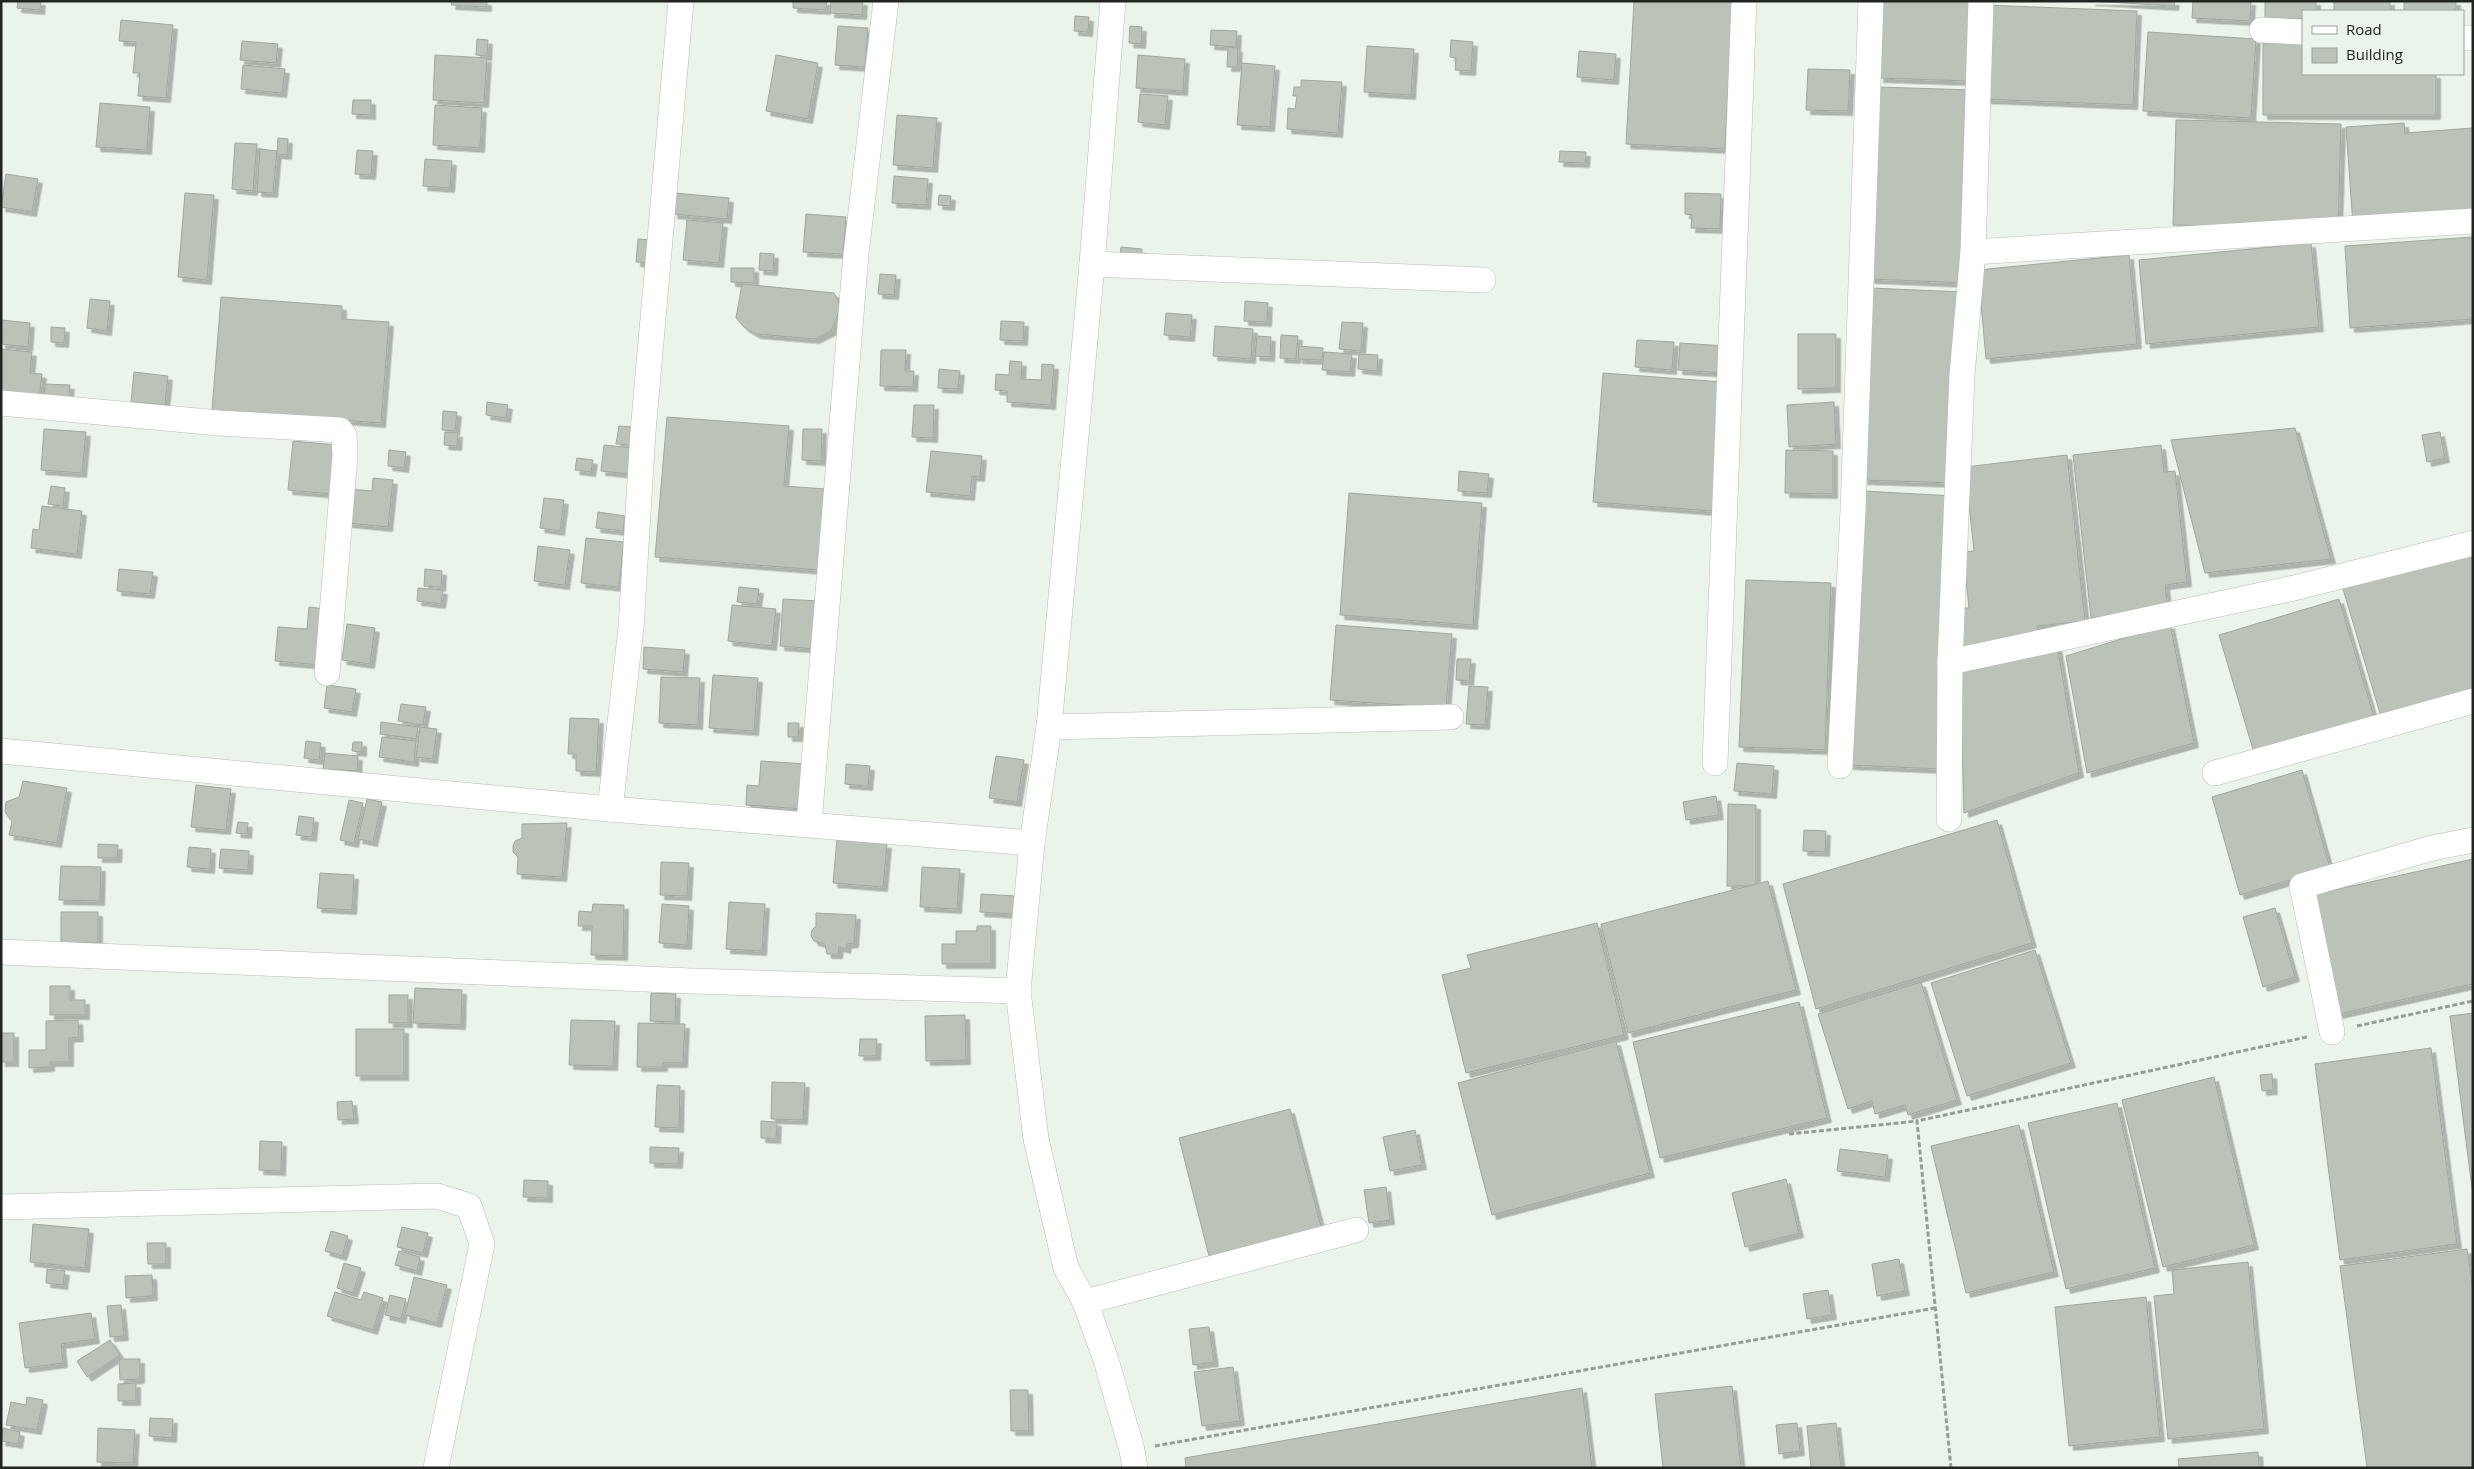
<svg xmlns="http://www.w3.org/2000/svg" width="2474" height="1469" font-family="'Open Sans',sans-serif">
  <defs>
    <filter id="shadow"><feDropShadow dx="4.5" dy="4.5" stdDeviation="0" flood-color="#0004"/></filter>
  </defs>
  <rect width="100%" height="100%" fill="#ebf4ea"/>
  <!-- building -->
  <g fill="#bbc3b9" stroke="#9fa79d" filter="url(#shadow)">
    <path d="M18,1H41L40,10L17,8Z"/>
    <path d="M452,1H487V7L451,5Z"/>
    <path d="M793,1H827L826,10L793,8Z"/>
    <path d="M831,1H863L862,15L830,13Z"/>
    <path d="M1634,1H1733L1725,149L1626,144Z"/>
    <path d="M1882,1H1971L1968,81L1879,78Z"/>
    <path d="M2091,1H2175L2174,6Z"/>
    <path d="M2193,1H2251L2250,21L2192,18Z"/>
    <path d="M2265,1H2316V11H2303V19L2265,18Z"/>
    <rect x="2334" y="1" width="56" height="10"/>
    <rect x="2404" y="1" width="52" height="10"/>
    <path d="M1985,5L2137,11L2133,105L1981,99Z"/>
    <path d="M1075,16L1089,17L1088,32L1074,31Z"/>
    <path d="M121,20L173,25L166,98L138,96L140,73H133L136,42L119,41Z"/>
    <path d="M838,26L868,28L865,67L835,65Z"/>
    <path d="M1130,26L1142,27L1141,44L1129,43Z"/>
    <path d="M1211,30L1237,31L1236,47L1210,45Z"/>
    <path d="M2148,32L2256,39L2251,118L2143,111Z"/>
    <path d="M477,39L488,40L487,56L476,55Z"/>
    <path d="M1451,40L1473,42L1471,71L1455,70L1456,58L1450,57Z"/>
    <path d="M242,41L278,44L276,63L240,60Z"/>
    <path d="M2263,43H2303V74H2436V115H2263Z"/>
    <path d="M1367,46L1414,49L1411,95L1364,92Z"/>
    <path d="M1228,47L1238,48L1237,67H1227Z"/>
    <path d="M1579,51L1616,54L1614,80L1577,77Z"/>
    <path d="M435,55L487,58L484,103L433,100Z"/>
    <path d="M776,55L818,63L808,119L766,111Z"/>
    <path d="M1138,55L1185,59L1183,91L1136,88Z"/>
    <path d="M1242,63L1275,66L1270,127L1237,125Z"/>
    <path d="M243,65L285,69L282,93L241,89Z"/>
    <path d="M1808,69L1850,70L1848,111L1806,110Z"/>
    <path d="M1301,80L1342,82L1338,133L1287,129L1288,108L1295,109L1297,96H1293L1294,87H1301Z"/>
    <path d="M1878,87L1973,90L1965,283L1870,279Z"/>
    <path d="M1140,94L1168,96L1165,125L1138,122Z"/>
    <path d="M353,100H371V115L352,114Z"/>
    <path d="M100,103L150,107L147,150L96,147Z"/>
    <path d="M435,105L482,108L480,148L433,145Z"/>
    <path d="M897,115L937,118L933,168L893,165Z"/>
    <path d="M2176,120L2341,124L2338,229L2173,225Z"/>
    <path d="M2404,123L2405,133L2473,128V216L2353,225L2346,127Z"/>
    <path d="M278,138L288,139L287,155L277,154Z"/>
    <path d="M235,143L257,144L253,191L232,189Z"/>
    <path d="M260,149L277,151L273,193L257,192Z"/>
    <path d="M357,150L373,151L371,175L355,174Z"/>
    <path d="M1560,151L1586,152L1585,163L1559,162Z"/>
    <path d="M425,159L452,161L450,188L423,186Z"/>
    <path d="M6,174L38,179L32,212L1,207Z"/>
    <path d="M894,176L928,179L926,205L892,203Z"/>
    <path d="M185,193L214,195L207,280L178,277Z"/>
    <path d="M675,193L729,198L727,219L673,214Z"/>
    <path d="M1685,193L1721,194L1720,229L1691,228L1692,215L1685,214Z"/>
    <path d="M939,195L951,196L950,206L938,205Z"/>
    <path d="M806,214L846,217L843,254L803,252Z"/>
    <path d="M687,220L723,223L719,263L683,260Z"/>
    <path d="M2473,237V319L2350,328L2345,246Z"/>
    <path d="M638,239L653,240L650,263L636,262Z"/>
    <path d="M2311,243L2319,327L2146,344L2139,260Z"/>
    <path d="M1121,247L1142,249L1141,263L1119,262Z"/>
    <path d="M760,253L774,254L773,271L759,270Z"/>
    <path d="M2129,255L2137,344L1986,359L1978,270Z"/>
    <path d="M731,268H754V283L731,282Z"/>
    <path d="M880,274L896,275L894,295L878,294Z"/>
    <path d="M742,284L834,293L841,307L831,331L815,339L756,334L744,327L736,318Z"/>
    <path d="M1871,288L1962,292L1954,483L1863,480Z"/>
    <path d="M221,297L342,306V319L389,322L381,423L212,410Z"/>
    <path d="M90,299L110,301L107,331L87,328Z"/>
    <path d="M1245,301L1268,303L1267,322L1244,321Z"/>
    <path d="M1166,313L1192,315L1190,337L1164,335Z"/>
    <path d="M1,320L30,323L28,347L1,344Z"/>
    <path d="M1001,321L1024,322L1023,341L1000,340Z"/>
    <path d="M1342,322L1363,323L1361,351L1339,349Z"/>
    <path d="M1215,326L1253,329L1251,359L1213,356Z"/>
    <path d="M51,327L65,328L64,343L51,342Z"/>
    <path d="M1798,334H1836V388L1798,389Z"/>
    <path d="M1281,335L1298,336L1296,359L1280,358Z"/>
    <path d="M1257,336L1271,337L1270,357L1255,356Z"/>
    <path d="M1637,340L1674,342L1672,370L1635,367Z"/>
    <path d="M1680,343L1726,346L1724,373L1678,370Z"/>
    <path d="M1299,346L1323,348L1322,360L1298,359Z"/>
    <path d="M1,349L32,352L30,373L42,374L39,401L1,397Z"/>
    <path d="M881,350H906L905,371H914L913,387L880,386Z"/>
    <path d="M1324,352L1352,354L1350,372L1322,370Z"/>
    <path d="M1359,354L1378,355L1377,371L1358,369Z"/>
    <path d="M1010,361L1022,362L1021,379L1041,380L1042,364L1054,365L1051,405L1007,402V391L995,390L996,374L1009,375Z"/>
    <path d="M939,369L960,371L958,389L938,388Z"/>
    <path d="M134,372L168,376L165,405L131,402Z"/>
    <path d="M1603,373L1722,382L1712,511L1593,502Z"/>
    <path d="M45,384L70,385L68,402L44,400Z"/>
    <path d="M487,402L508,405L506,418L486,415Z"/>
    <path d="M1834,402L1836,444L1789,447L1787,405Z"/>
    <path d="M914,405H934L933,438L912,437Z"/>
    <path d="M443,411L457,412L455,431L442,430Z"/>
    <path d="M667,417L789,426L784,486L826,489L819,570L655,557Z"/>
    <path d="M619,426L634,427L632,445L616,444Z"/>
    <path d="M2295,428L2331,559L2205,573L2171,440Z"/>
    <path d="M44,429L86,432L82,473L41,470Z"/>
    <path d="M803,429H822L821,461L802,460Z"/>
    <path d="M445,432L458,433L457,446L444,445Z"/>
    <path d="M2440,432L2445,458L2427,462L2422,435Z"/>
    <path d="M293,441L337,445L333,494L288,490Z"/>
    <path d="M604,445L633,448L630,474L601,471Z"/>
    <path d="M2161,445L2164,472L2175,471L2187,582L2165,585L2168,610L2091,618L2073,455Z"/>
    <path d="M389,450L406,452L404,468L388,466Z"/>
    <path d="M1786,450L1833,451V494L1785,493Z"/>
    <path d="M931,451L982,456L980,477L972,476L970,496L926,492Z"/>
    <path d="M2067,455L2085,621L2037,626L2039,641L1964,649L1959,608H1969L1963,552L1974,551L1965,467Z"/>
    <path d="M577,458L593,460L591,472L575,470Z"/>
    <path d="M1459,471L1489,474L1487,493L1458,491Z"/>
    <path d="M373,478L393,480L388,527L347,523L351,489L372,491Z"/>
    <path d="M51,486L65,488L63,506L48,504Z"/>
    <path d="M1863,491L1954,496L1940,769L1849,765Z"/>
    <path d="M1349,493L1482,503L1473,625L1340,615Z"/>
    <path d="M544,498L564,500L560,531L540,528Z"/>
    <path d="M42,506L82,511L77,554L31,548L33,529L39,530Z"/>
    <path d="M598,512L625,516L623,531L596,528Z"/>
    <path d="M586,538L624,542L619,587L581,583Z"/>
    <path d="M538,546L570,550L565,585L534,581Z"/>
    <path d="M2473,550V693L2382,720L2343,589L2425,562Z"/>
    <path d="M119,569L153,572L150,594L117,591Z"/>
    <path d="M425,569L442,571L441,587L424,586Z"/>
    <path d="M1746,580L1831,583L1825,750L1739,747Z"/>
    <path d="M739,587L759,589L757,604L737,602Z"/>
    <path d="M418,588L443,590L441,604L417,601Z"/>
    <path d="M783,599L818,601L815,649L780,646Z"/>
    <path d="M2339,599L2377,727L2257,763L2219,635Z"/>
    <path d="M732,605L776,609L772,646L728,641Z"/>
    <path d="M309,607L326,609L322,665L275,661L278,627L307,629Z"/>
    <path d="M347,624L375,628L370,664L342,660Z"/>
    <path d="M2170,624L2194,743L2087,773L2066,656Z"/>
    <path d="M1336,625L1452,634L1446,708L1330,700Z"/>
    <path d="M2057,645L2079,773L1964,813L1960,671Z"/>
    <path d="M644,647L685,650L683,672L643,669Z"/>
    <path d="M1457,659H1471L1469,681L1456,680Z"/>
    <path d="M713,675L758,678L754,731L709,728Z"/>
    <path d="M661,677L700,678L698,725L659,723Z"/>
    <path d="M327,685L356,689L352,712L324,708Z"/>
    <path d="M1469,686L1488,687L1485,725L1466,724Z"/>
    <path d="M401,704L426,707L423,725L398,721Z"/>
    <path d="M570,718L599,719L596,772L576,771V754H568Z"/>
    <path d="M381,722L418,727L416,739L380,734Z"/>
    <path d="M788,723H799L798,737H788Z"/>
    <path d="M420,727L437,729L433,759L416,757Z"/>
    <path d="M382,737L416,741L414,762L379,757Z"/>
    <path d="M306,741L321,743L319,760L304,758Z"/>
    <path d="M353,742H362V752L352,751Z"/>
    <path d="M325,753L358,756L357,771L323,769Z"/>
    <path d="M996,756L1024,760L1017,802L989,798Z"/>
    <path d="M761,761L807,764L804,809L746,805L747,785L759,786Z"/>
    <path d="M1737,763L1774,766L1772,794L1734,791Z"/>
    <path d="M846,764L870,766L868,786L845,784Z"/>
    <path d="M2302,770L2330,868L2240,895L2212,797Z"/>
    <path d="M23,781L67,788L57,843L9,835L12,822L5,812L6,802L19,797Z"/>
    <path d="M196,785L231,789L226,830L191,827Z"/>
    <path d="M1716,796L1719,815L1686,820L1683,802Z"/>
    <path d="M367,799L382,802L373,842L358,839Z"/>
    <path d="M349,800L363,803L354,843L340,840Z"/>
    <path d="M1728,804L1756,805V886H1727Z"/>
    <path d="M299,816L314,818L312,837L296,835Z"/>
    <path d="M1997,820L2032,943L1816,1009L1783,884Z"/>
    <path d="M238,822L248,823L247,834L236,833Z"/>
    <path d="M567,823L562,877L517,874L518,857L513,852V846L515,841L522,838V824Z"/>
    <path d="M1804,830L1826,831L1825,852L1803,851Z"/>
    <path d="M837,839L887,844L883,887L833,883Z"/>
    <path d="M98,844L118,845L117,858H98Z"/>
    <path d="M189,847L211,849L210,869L187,867Z"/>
    <path d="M221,849L249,851L248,870L219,868Z"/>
    <path d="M2473,859V984L2338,1014L2312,895Z"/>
    <path d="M661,862L689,863L687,896L660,895Z"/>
    <path d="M61,866L101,867L100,901L59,900Z"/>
    <path d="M922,867L960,869L957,909L920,907Z"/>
    <path d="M320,873L354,875L352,910L317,908Z"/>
    <path d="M1768,881L1796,990L1628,1033L1601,924Z"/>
    <path d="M981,894L1015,896L1014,914L980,912Z"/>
    <path d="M729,902L765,904L762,951L726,949Z"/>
    <path d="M593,904L624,905L623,956L591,955L592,926H578L579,911L592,912Z"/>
    <path d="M662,904L689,906L687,945L659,943Z"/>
    <path d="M2275,908L2295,977L2263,987L2243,917Z"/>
    <path d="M61,912H98V942L61,943Z"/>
    <path d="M816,913L856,915L854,943L847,944L846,949L839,947L838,954H827L825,944L814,941L811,936L812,930L816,926Z"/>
    <path d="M1597,923L1624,1035L1466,1073L1442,975L1471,968L1467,955Z"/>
    <path d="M977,926H991V964H942V944H956V931H977Z"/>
    <path d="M2035,950L2071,1063L1967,1096L1931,983Z"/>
    <path d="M1921,982L1957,1100L1908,1115L1905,1105L1875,1114L1872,1101L1848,1109L1818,1014Z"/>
    <path d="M50,986H70V1000H85V1015H50Z"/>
    <path d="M415,988L462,990L461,1025L413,1023Z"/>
    <path d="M651,993L676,994L675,1022L650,1021Z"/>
    <rect x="389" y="995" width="19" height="28"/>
    <path d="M1799,1002L1827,1118L1660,1158L1633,1042Z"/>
    <path d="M2473,1013V1196L2450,1016Z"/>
    <path d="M965,1015L966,1060L926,1061L925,1016Z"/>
    <path d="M78,1020L79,1037L69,1038V1062H50V1067L29,1068V1050H46V1021Z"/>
    <path d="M571,1020L615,1021L613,1066L569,1065Z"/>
    <path d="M638,1023L685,1024L683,1063H663V1067H637Z"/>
    <rect x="356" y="1029" width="48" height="47"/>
    <rect x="1" y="1033" width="13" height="29"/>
    <path d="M860,1039H877L876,1056H859Z"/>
    <path d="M1616,1041L1650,1173L1492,1215L1458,1083Z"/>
    <path d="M2431,1048L2457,1244L2340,1260L2315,1064Z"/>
    <path d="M2272,1074L2273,1090L2262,1091L2260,1075Z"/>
    <path d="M2214,1077L2254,1245L2163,1267L2122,1100Z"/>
    <path d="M772,1082L805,1083L803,1120L771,1119Z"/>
    <path d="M657,1085L680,1086L679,1128L655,1127Z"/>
    <path d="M352,1101L354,1119L338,1120L337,1102Z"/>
    <path d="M2117,1103L2155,1268L2066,1289L2028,1123Z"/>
    <path d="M1290,1109L1322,1230L1210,1260L1179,1138Z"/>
    <path d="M761,1121L777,1122L776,1139L761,1138Z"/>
    <path d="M2019,1125L2054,1272L1966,1293L1931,1146Z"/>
    <path d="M1415,1130L1422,1165L1390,1171L1383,1137Z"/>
    <path d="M260,1141L282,1142L281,1171L259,1170Z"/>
    <path d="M650,1147L679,1148L678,1164L650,1163Z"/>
    <path d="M1840,1149L1888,1155L1885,1177L1837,1171Z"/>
    <path d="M1786,1179L1799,1233L1745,1247L1732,1193Z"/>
    <path d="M524,1180L548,1181V1198L523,1197Z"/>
    <path d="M1386,1187L1390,1220L1369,1223L1364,1190Z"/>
    <path d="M33,1224L89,1229L85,1268L30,1262Z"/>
    <path d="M402,1227L428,1233L423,1253L397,1247Z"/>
    <path d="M331,1231L348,1236L342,1256L325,1251Z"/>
    <path d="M147,1243H166V1264H148Z"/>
    <path d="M2467,1249L2473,1291V1468H2367L2340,1266Z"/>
    <path d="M399,1251L420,1257L417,1271L395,1265Z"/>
    <path d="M1899,1259L1905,1291L1877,1296L1872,1264Z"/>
    <path d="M2248,1262L2264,1429L2168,1439L2154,1296L2174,1294L2172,1270Z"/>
    <path d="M344,1263L361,1268L353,1293L337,1288Z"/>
    <path d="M47,1269L65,1271L63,1285L46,1283Z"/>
    <path d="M152,1275L153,1296L126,1298L125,1276Z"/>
    <path d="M414,1277L447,1285L437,1323L405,1315Z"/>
    <path d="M1828,1290L1832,1315L1807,1319L1803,1294Z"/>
    <path d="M335,1292L361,1300L364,1292L383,1298L373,1330L327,1316Z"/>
    <path d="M390,1295L406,1299L401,1319L385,1315Z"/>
    <path d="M2146,1297L2160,1437L2069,1446L2055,1307Z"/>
    <path d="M121,1305L124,1336L110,1337L107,1306Z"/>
    <path d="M91,1313L95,1339L61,1344L63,1363L25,1368L19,1323Z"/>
    <path d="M1209,1327L1214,1362L1193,1365L1189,1329Z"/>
    <path d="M110,1340L120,1355L87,1377L77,1361Z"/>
    <path d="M119,1359H140V1379L120,1380Z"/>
    <path d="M1233,1367L1240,1421L1202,1426L1194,1372Z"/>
    <path d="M136,1383V1401H118V1384Z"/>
    <path d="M1732,1386L1741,1468H1663L1655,1394Z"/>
    <path d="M1582,1388L1592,1468H1186L1185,1458Z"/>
    <path d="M1010,1390H1028L1029,1431H1011Z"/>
    <path d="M27,1397L43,1400L37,1430L6,1425L11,1402L26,1405Z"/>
    <path d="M150,1418L173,1419L172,1438L149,1436Z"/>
    <path d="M1797,1423L1800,1451L1779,1454L1776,1425Z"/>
    <path d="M1836,1423L1841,1468H1811L1807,1426Z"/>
    <path d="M3,1428L20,1432L18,1444L1,1441Z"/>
    <path d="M98,1428L135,1430L133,1463L97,1462Z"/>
    <path d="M2258,1452L2259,1468H2179L2178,1459Z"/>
  </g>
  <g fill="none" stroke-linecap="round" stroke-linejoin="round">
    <defs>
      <g id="minor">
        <path d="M1113,1L1092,264L1049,727L1032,843L1018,991L1036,1139L1066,1268L1085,1302L1106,1360L1132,1450L1135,1468"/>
        <path d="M2262,30L2303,32"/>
        <path d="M2463,38H2473"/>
        <path d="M1973,252L2473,221"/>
        <path d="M1092,264L1483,280"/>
        <path d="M1,403L219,423L340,430L344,435L345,456L327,673"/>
        <path d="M1950,662L2294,588L2473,543"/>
        <path d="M1049,727L1451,717"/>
        <path d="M1,751L610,809L1032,843"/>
        <path d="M1715,763L1744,1"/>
        <path d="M1840,766L1853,510L1871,1"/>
        <path d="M2215,773L2473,701"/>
        <path d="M610,809L631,628L643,432L681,1"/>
        <path d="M1949,819L1950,662L1962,375L1973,252L1981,1"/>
        <path d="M809,824L856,254L886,1"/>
        <path d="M1,952L692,981L1018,991"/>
        <path d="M2332,1032L2302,886L2432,848L2473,840"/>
        <path d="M1,1207L437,1196L469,1206L482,1244L436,1468"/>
        <path d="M1085,1302L1356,1230"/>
      </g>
    </defs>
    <!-- minor casing -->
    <use href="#minor" stroke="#b5bdb3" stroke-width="26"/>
    <!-- path -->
    <g stroke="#969d95" stroke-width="3" stroke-dasharray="5 2.5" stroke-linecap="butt">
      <path d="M2357,1026L2473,1001"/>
      <path d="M1789,1134L1917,1121"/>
      <path d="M1155,1446L1935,1308"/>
      <path d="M1951,1468L1917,1121L2307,1037"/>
    </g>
    <!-- minor -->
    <use href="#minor" stroke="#fff" stroke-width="25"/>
  </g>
  <!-- border -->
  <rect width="2474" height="1469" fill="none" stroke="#212420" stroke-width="5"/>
  <!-- legend -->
  <rect x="2302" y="10" width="162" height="65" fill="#ebf4ea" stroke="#9aa199"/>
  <rect x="2312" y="26" width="25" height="8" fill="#ffffff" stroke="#9aa199"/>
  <text x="2346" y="35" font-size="15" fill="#212420">Road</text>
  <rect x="2312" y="48" width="25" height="15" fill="#bbc3b9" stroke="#9aa199"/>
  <text x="2346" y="60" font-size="15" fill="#212420">Building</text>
</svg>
